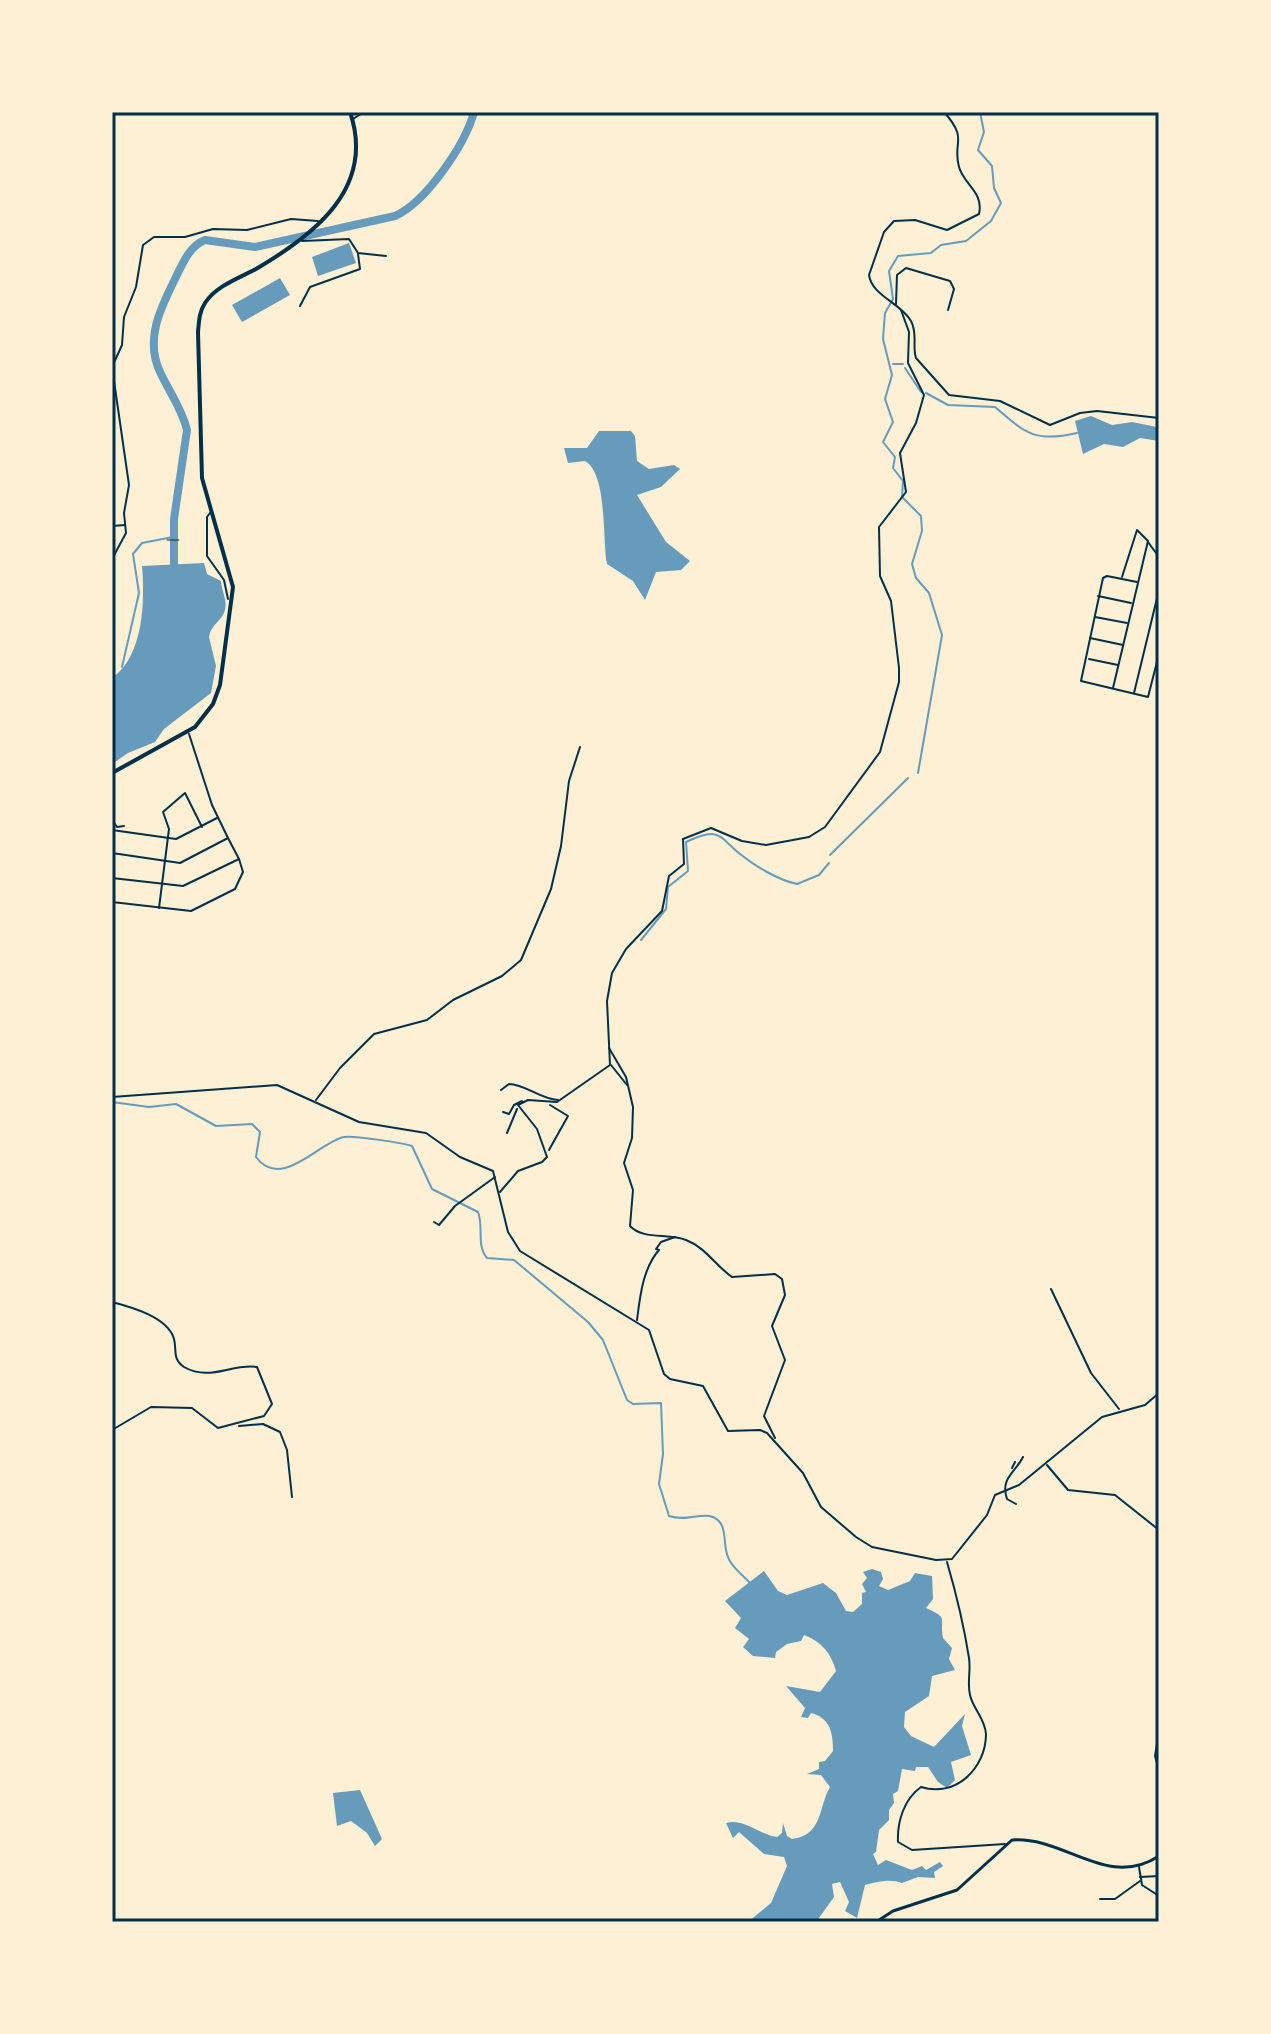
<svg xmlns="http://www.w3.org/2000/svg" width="1271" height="2034" font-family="'DejaVu Sans',sans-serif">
  <rect width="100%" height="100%" fill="#fdf0d5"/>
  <!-- water -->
  <g fill="#669bbc">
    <path d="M349,243L356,263L318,276L312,257Z"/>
    <path d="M280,278L290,295L242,322L232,305Z"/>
    <path d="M1091,416L1112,425L1132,422L1157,427L1159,441L1140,438L1123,447L1104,444L1083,454L1075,421Z"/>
    <path d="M599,431H631L635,436L637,461L649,469L674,465L680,469L661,487L637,495L666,542L690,561L681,570L656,572L645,600L633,581L607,564C602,541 608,474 585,461L568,463L564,448H587Z"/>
    <path d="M204,563L207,574L221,581C221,590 229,602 224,613C219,623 211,625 209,637L216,666L211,693L164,729L155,742L128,753L112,764V678C144,656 145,600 142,566Z"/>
    <path d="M872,1569L881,1572L883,1579L879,1586L888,1590L910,1581L915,1573L932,1576L933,1599L926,1608C950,1619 939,1617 943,1638L952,1648L949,1659L955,1670L932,1676L929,1696L905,1712L904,1727L911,1736L934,1747L965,1714L962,1726L971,1755L951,1762L955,1780L947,1788L938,1782L928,1767H916L915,1771L902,1769L898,1791L893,1794L894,1803L889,1810V1820L879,1830L876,1852L873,1854L878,1865L886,1860L912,1870L922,1866L926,1870L940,1862L943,1866L934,1872L935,1878L918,1877L902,1883C891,1878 876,1882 865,1885L857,1918L845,1911L849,1902L840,1882L832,1884L834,1897L816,1922H748L771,1903L787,1866L784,1857L764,1854L739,1832L733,1838L726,1823C743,1818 760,1835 777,1837L782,1833L783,1823L787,1836L792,1839C823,1835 818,1808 830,1787L821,1775L807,1774L819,1769V1762L825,1761L833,1751C833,1732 830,1718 811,1713L808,1718L801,1717L805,1708L786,1686L820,1692L836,1671C831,1653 822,1642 804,1635L801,1641L787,1644L776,1652L775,1658L753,1656L743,1647L749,1639L735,1628L741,1618L725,1601L764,1571L778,1591L787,1595L823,1583L836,1593L846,1611L853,1612L862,1604V1593L866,1592L862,1584L867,1578L863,1572Z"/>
    <path d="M360,1790L382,1839L375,1846L367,1833L351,1821L337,1826L333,1793Z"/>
  </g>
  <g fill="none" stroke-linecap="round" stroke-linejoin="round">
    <!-- stream -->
    <g stroke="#669bbc" stroke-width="2">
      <path d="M893,364H903"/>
      <path d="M905,368L921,392"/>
      <path d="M926,393L948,405L995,407C1025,433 1035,443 1077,433"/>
      <path d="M122,667L139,593L133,554L142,543L173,537"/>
      <path d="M918,773L942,635L929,593L916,578L912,564L922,531L921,516L902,497L903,481L893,468L895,457L883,442L893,422L885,399L892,375L883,339L885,313L893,299L889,271L898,256L931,253L941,245L966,241L991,221L1001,203L994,188L992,166L978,150L984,132L980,112"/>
      <path d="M830,855L908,778"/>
      <path d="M641,940L666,909L668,887L688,871L686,842C720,826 718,836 740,854C755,866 778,880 797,884L819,875L829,863"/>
      <path d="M112,1102L149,1107L176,1104L216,1126L252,1124L260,1132L256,1157C281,1191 319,1142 344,1137C352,1135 403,1143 412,1146L432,1189L478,1212C484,1228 476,1245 487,1258L514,1260L588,1322L603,1340L627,1400L633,1404L661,1403L663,1454L659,1484L669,1516C686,1522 701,1512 713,1517C729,1524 722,1544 728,1557C731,1567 742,1574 749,1582"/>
    </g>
    <!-- river -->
    <path stroke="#669bbc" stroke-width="8" d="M174,572V519L187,430C182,409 170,393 161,374C144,341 160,309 175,279C182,265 189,246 205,240L255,247L395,216C426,202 465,145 474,112"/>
    <!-- service -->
    <path stroke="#003049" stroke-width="1" d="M167,540H179"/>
    <!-- minor -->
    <g stroke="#003049" stroke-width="2">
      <path d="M944,112C969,140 952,141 959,167C964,185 984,192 979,214L947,230L915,220L894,221L884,232L869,275C872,296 901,303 911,321C918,334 912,346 916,358L949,395L1000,401L1050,425L1080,413L1097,411L1159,418"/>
      <path d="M353,119L364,112"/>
      <path d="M302,241L349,239L358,253L386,256"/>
      <path d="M896,304L897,275L906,268L950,281L954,289L948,310"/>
      <path d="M300,306L310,287L360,269L358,254"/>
      <path d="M210,513L207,517V556L224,580L228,599"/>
      <path d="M112,526L125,525"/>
      <path d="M1148,542L1159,557"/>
      <path d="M112,559L126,533L124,513L129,485L112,367L122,345L124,317L136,287L143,245L154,237H185L213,229L247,230L291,219L318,221"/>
      <path d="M1137,582L1107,576L1103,578L1081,681L1148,697L1159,654"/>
      <path d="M1098,596L1131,603"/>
      <path d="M1095,617L1127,623"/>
      <path d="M1090,638L1123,645"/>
      <path d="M1089,659L1118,665"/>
      <path d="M1113,688L1148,541L1137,530L1122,577"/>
      <path d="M1134,693L1159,590"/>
      <path d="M112,820L117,827L124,826"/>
      <path d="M112,830L176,839L217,818"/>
      <path d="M112,853L180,863L228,838L212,805L189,734"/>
      <path d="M112,878L183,886L239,859L228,838"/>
      <path d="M112,902L191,911L235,889L243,872L239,859"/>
      <path d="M159,908L169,829L163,812L185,793L202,827"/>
      <path d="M609,1048L626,1077L633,1107L632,1138L624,1163L633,1190L630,1226C643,1240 668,1233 686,1240C705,1247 716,1266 732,1277L775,1274L782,1279L785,1295L772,1326L785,1360L764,1416L775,1438"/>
      <path d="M611,1065L627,1085"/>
      <path d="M501,1090L509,1084C525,1084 540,1099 558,1100"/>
      <path d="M112,1097L277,1085L359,1122L426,1133L460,1157L493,1171L508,1232L520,1251L649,1330L664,1374L670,1379L703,1386L728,1431L760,1430L767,1433L803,1473L821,1507L856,1537L872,1547L936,1560L952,1559L987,1515L995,1495L1019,1485L1102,1417L1145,1405L1159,1393"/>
      <path d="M316,1100L340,1068L374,1034L427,1020L453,1000L502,976L521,960L551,889L561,846L569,781L580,747"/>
      <path d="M503,1112L509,1114L514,1105L522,1101"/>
      <path d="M507,1133L517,1109"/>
      <path d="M549,1150L568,1116L550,1105"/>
      <path d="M500,1192L518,1171L542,1162L547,1157L537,1129L518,1105L528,1100L557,1102L610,1065L607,1001L612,973L626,949L662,911L669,876L684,864L683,839L711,828L742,841L766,845L809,837L825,827L880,752L899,682V668L891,601L880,576L879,527L906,492L900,453L916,423L924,395L908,363L909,332L901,310"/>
      <path d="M434,1222L439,1225L455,1206L495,1177"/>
      <path d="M1051,1289L1091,1373L1119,1409"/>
      <path d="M112,1302C131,1307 168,1317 174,1339C177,1350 172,1359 184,1367C210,1382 232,1363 257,1367L272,1404L264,1416L218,1428L192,1408L151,1407L112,1430"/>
      <path d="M637,1320C640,1296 643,1268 659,1250L656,1249L661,1242L675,1237"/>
      <path d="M239,1426L263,1424L280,1432L287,1450L292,1497"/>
      <path d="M1047,1465L1068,1490L1115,1495L1159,1530"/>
      <path d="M1012,1468L1015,1462"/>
      <path d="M1016,1504L1007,1499C1000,1478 1015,1473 1023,1457"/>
      <path d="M947,1562C956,1593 964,1626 969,1658C971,1670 967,1683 970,1695C973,1709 985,1718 986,1734C986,1768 956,1798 921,1787C904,1799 897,1822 898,1842L912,1850L1005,1844"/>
      <path d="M1159,1732L1155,1756L1159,1771"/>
      <path d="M1139,1867L1142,1885L1159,1896"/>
      <path d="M1140,1877L1159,1876"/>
      <path d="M1100,1899H1115L1140,1881"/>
    </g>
    <!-- tertiary -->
    <path stroke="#003049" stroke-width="3" d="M876,1922L893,1911L957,1890L1012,1840C1065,1836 1107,1890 1159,1856"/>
    <!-- primary -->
    <path stroke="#003049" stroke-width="4" d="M112,773L195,727L213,704L220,685L233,587L202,478L198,332C199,322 199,312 205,303C216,286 239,278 256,269C314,235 376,188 350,112"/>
  </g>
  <!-- border -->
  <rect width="1271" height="2034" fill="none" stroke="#fdf0d5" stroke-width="228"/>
  <rect x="114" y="114" width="1043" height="1806" fill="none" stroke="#003049" stroke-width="3"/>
</svg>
